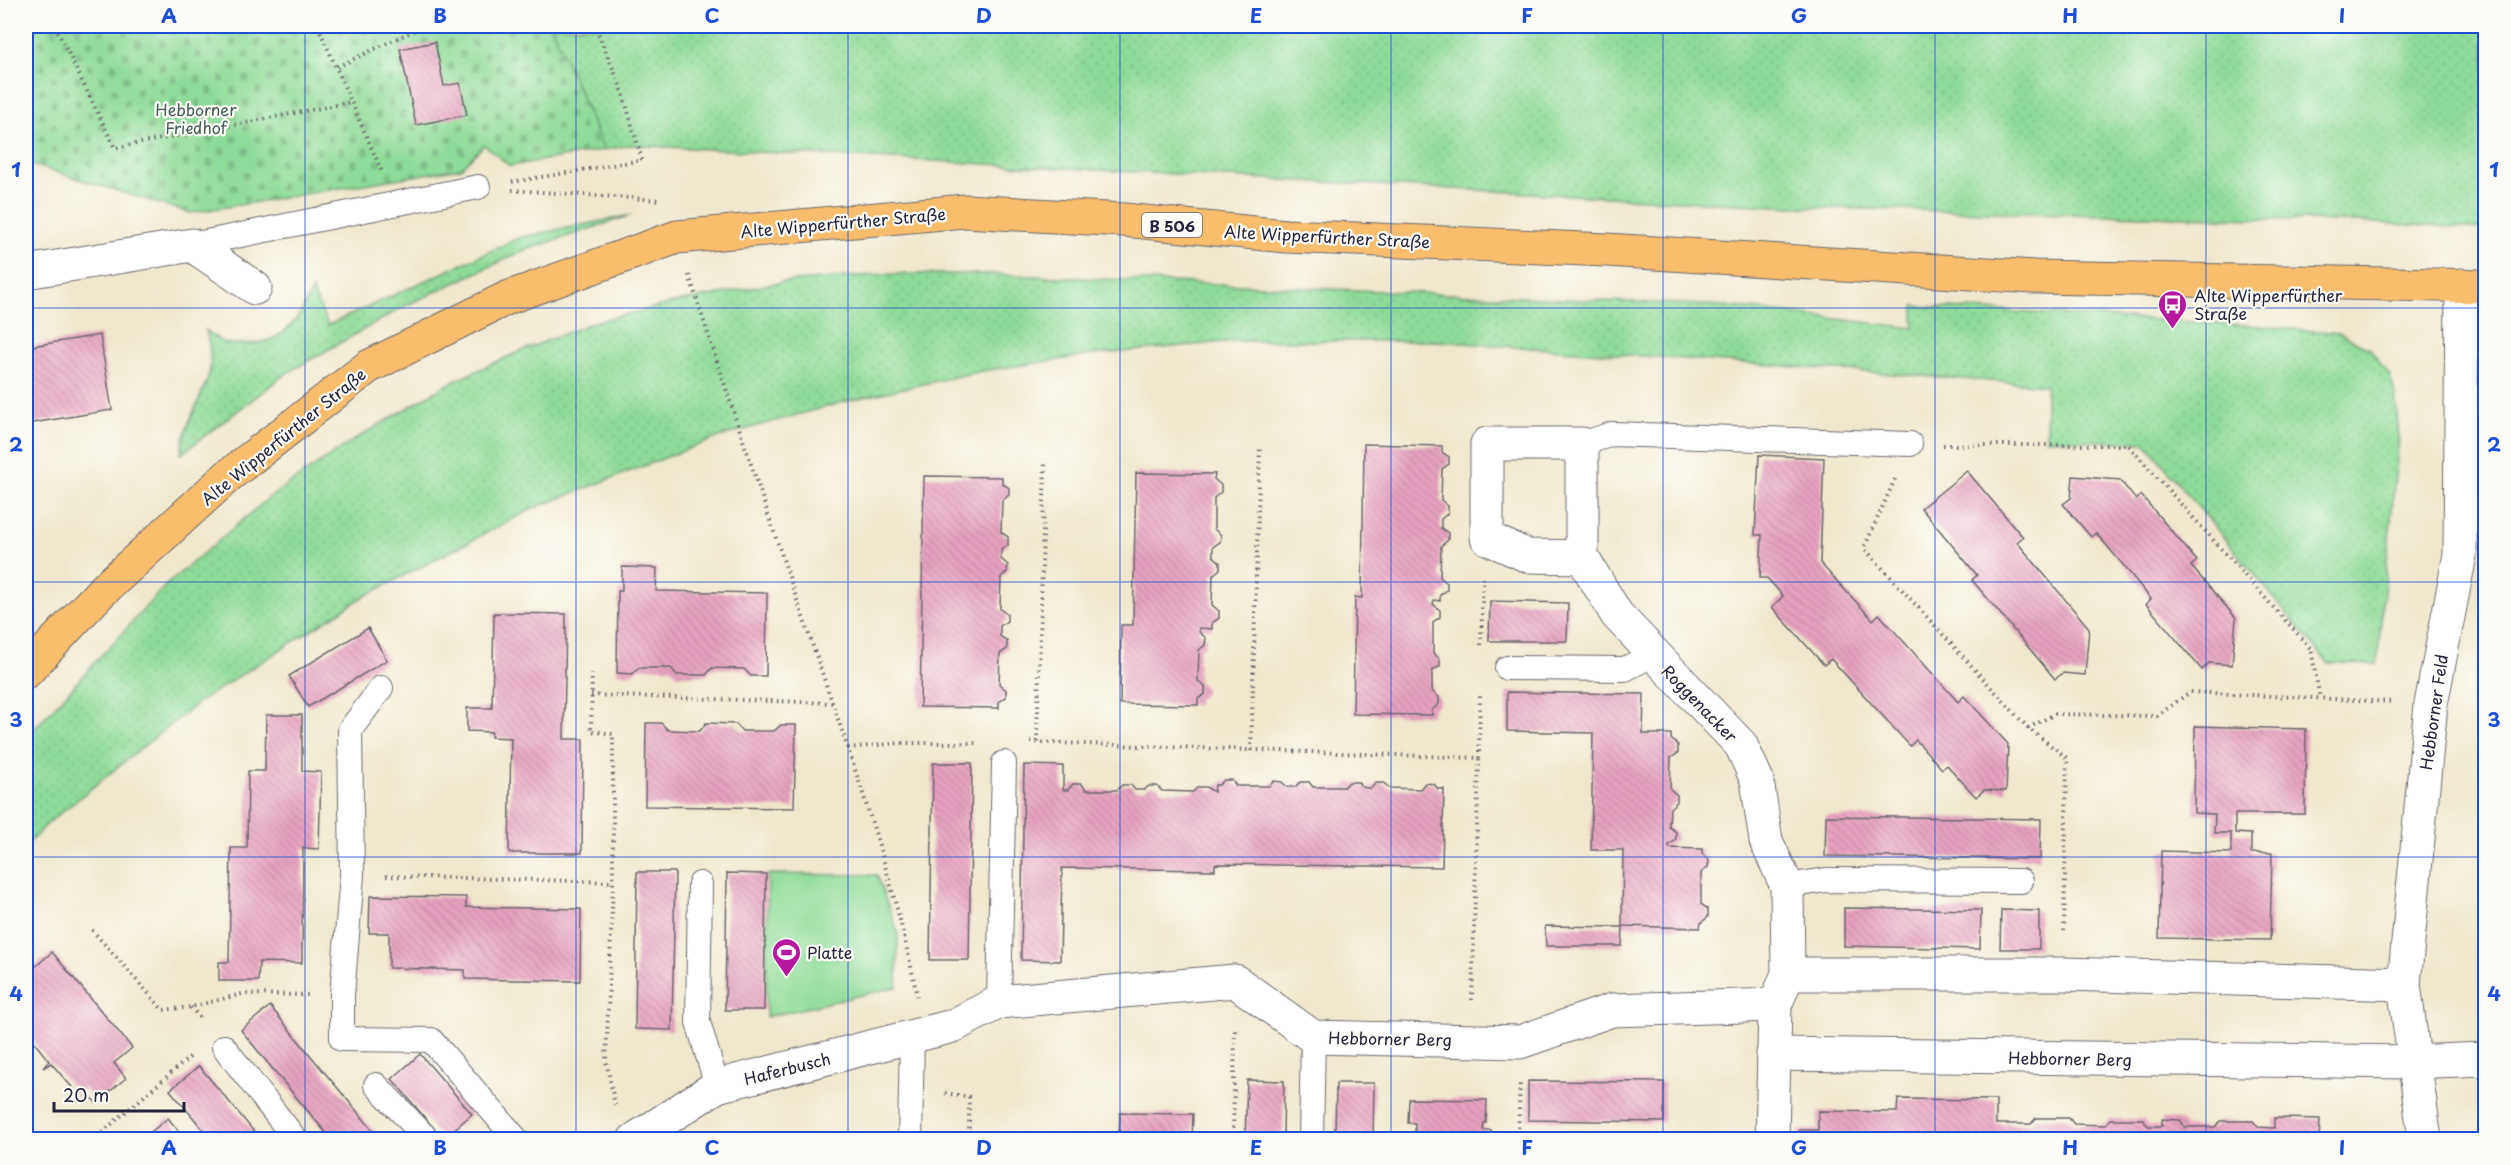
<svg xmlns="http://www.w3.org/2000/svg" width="2511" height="1165" font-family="'Playpen Sans',sans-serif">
  <defs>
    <pattern id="grass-dots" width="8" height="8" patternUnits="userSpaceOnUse" patternTransform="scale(1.5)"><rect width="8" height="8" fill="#8edc9a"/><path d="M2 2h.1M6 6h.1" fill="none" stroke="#7abc86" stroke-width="1.8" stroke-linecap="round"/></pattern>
    <pattern id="cemetery-stones" width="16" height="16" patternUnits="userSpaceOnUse" patternTransform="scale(1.5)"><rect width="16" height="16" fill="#8edc9a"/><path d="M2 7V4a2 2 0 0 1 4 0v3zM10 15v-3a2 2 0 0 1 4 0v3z" fill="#7abc86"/></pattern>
    <pattern id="building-back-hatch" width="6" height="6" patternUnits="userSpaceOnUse" patternTransform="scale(1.5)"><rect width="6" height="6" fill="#e7a2c0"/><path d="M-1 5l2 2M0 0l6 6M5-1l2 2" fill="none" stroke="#c68ba6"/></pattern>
  </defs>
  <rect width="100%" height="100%" fill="#fdfcf7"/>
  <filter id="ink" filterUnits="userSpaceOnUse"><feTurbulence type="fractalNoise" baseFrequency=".0167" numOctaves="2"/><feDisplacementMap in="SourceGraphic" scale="12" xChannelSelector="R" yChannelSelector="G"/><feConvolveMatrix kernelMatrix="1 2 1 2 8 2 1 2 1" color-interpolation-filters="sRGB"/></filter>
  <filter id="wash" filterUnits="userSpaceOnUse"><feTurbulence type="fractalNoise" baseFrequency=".008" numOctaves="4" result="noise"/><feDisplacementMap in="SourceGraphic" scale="24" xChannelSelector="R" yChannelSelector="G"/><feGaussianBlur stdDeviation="1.35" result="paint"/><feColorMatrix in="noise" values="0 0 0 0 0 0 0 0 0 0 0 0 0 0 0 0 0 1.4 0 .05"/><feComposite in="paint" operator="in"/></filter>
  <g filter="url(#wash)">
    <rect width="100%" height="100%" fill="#f0e8ce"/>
    <!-- grass -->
    <g fill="url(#grass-dots)" stroke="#587f6a" stroke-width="1.5">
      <path d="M551,26H2485V229L2337,221L1793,207L630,145L604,150Z"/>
      <path d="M632,215L523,251L405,306L287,373L181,454C184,424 199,405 208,377C213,363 209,344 206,330C211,334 219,341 225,343C230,345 238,344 244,344C280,345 299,322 312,290L328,325L521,237Z"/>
      <path d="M885,274H989L1726,306L1914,328V306L2246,325L2340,333L2370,349L2390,376L2395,393L2399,437L2377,664L2328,663L2145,443L2046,439V385L1435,341H1235L1092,355L982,371L851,400L722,436L534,508L363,597L200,701L47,824L26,846V738L166,585L271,496L357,438L448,384L516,353L594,322L682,301L782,282Z"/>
    </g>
    <!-- cemetery -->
    <path fill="url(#cemetery-stones)" stroke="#587f6a" stroke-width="1.5" d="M26,26H551L604,150L510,166L484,145L461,168L190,213L26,163Z"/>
    <!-- green -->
    <path fill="#8edc9a" stroke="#587f6a" stroke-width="1.5" d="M768,874L877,875L898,933L897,987L766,1017Z"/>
    <g id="blocks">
      <!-- building -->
      <g fill="url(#building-back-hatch)">
        <path d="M435,42L444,86L460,83L467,115L416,125L400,49Z"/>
        <path d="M100,335L112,410L26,424V347Z"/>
        <path d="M1364,444L1442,446V452L1449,457V464L1442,469L1441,500L1448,506V513L1441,519V528L1448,533V540L1441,546L1440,577L1447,583V590L1440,595V601L1434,600L1433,604L1440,610V617L1433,622V653L1440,659V666L1432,671V691L1439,697V704L1432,710V715L1353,714L1355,597L1362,598Z"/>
        <path d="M1759,455L1824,458L1820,563L1873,620L1879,614L1958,702L1964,696L2008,744L2006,791L1984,790L1976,797L1947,765L1942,769L1916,740L1910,746L1831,659L1824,665L1772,607L1783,596L1767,578H1760L1762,535H1755Z"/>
        <path d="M1967,471L2023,537L2017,542L2089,628L2085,675L2063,673L2055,679L1972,580L1977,575L1921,508Z"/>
        <path d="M1136,473L1215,474L1214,479L1221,485V492L1214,498V529L1221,535L1220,542L1213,547V556L1220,562V569L1213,575L1212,605L1219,611V618L1212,623V629L1199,628V632L1206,638L1205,645L1199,650L1198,681L1205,687V694L1198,699V705L1120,704L1121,625H1133Z"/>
        <path d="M924,476L1002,477V483L1009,488V495L1002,501L1001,532L1008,537V545L1001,550V559L1008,565L1007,572L1001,577L1000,609L1007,614V621L1000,626V636L1007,641V649L1000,654L999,684L1006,690V697L999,702V708L920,707Z"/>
        <path d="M2073,476L2120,480L2136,500L2141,495L2197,561L2191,566L2236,618L2232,665L2209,663L2202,670L2146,604L2151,599L2124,566L2096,533L2091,537L2063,504L2071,498Z"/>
        <path d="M622,567L657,568L656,591L767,593L766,676H751L744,669L712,668L706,675H677L671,668H639L632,674L617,673L618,591H622Z"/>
        <path d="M1490,601L1568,603L1567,641H1489Z"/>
        <path d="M494,613L566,614L564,739H583L582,853H509L511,738L491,737L492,732L467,731V708H492Z"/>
        <path d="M368,628L387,660L308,707L289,676Z"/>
        <path d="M1507,692L1644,694L1643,734H1671V739L1678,745V753L1671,758L1670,789L1677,795V802L1670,808L1669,827L1676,832V840L1669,845V848L1702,849V854L1709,860L1708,867L1701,873V904L1708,909V917L1701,923L1700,928L1622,926L1623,850H1591L1593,733L1507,731Z"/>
        <path d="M266,715H302V771L321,772L319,849L303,848L302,963L259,962L258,981H219V962H229L231,848H247L248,771H265Z"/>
        <path d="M646,723H661L668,730L700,731L706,723L736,724L742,731H774L781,725H796L794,808L645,806Z"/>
        <path d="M2195,726L2306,729L2305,814H2235V833L2251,834V853H2272L2270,940L2159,938L2161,851L2231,853V833H2214L2215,814L2194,813Z"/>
        <path d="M933,763H972L969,960H930Z"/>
        <path d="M1024,765L1063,766V790H1068L1073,784H1082L1086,790H1117L1122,785H1131L1135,790H1144L1149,786H1157L1162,791L1193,792L1198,787H1206L1214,792L1215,785H1219L1224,780H1232L1236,786H1269L1274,781L1282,782L1287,787H1295L1300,782H1309L1313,787H1344L1349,782H1358L1362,787L1367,788H1371L1376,783H1384L1389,788L1420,789L1425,783L1434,784L1438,789H1444L1442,867L1215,864V870L1062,868L1060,961L1021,960Z"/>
        <path d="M1826,816L2041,819L2040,859L1825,856Z"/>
        <path d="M637,872H675L672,1030L635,1029Z"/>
        <path d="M727,873L766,874L764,1010H725Z"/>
        <path d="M370,896L466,897V907L581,909L580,981L465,979V970L389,968V933H369Z"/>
        <path d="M1844,908L1981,910L1980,949L1844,946Z"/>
        <path d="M2001,910L2039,911V949H2000Z"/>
        <path d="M1545,926L1623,927L1622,946H1546Z"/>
        <path d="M52,952L132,1048L114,1063L126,1078L96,1103L84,1088L70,1100L68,1098L76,1092L51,1063L43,1068L49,1061L26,1032V975Z"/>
        <path d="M270,1006L320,1067L381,1140H332L266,1061L241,1030Z"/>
        <path d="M420,1054L472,1114L443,1139L392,1079Z"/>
        <path d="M199,1066L237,1111L261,1140H212L170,1090Z"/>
        <path d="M1247,1080L1284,1081L1283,1140H1245Z"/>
        <path d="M1528,1081L1664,1082V1122L1528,1120Z"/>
        <path d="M1336,1083H1374L1373,1140H1335Z"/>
        <path d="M1409,1099L1487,1100L1486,1123H1484L1483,1130H1491L1490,1140H1415V1123H1408Z"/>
        <path d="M1898,1099L1996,1100V1124H2031L2036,1118H2069L2074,1124L2105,1125L2110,1119H2143L2148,1126H2162V1119L2180,1120L2185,1127H2215L2220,1121H2253L2258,1127L2274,1128V1118L2320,1119L2319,1140H1798L1799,1130H1818V1111L1897,1112Z"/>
        <path d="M1120,1113L1193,1114L1192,1140H1119Z"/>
        <path d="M168,1118L186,1140H141Z"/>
      </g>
    </g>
  </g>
  <g filter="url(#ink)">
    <use href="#blocks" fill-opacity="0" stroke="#6a676e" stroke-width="1.5"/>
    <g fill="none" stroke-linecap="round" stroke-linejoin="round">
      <defs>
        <g id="service">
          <path d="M192,245L478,187"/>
          <path d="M1582,444L1612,434L1910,444"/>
          <path d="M1507,668L1625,669L1654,654"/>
          <path d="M381,688L350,730L352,875L342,995V1039L431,1040L517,1140"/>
          <path d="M700,884L698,1022L717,1086"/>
          <path d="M1787,886L1826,880L2021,881"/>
          <path d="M999,1002L1004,763"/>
          <path d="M224,1047L296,1140"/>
          <path d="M376,1085L428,1140"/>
          <path d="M910,1140L912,1036"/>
          <path d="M1311,1140L1313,1037"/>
        </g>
        <g id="minor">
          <path d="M26,272L192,245L255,288"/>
          <path d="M1582,557L1528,556L1487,538V444H1582V557L1617,615L1741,745L1757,780L1766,841L1787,886L1788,974L1775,1005L1772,1140"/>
          <path d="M1788,974H2064L2404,984"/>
          <path d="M1773,1054L2409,1062L2486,1059"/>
          <path d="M634,1140L717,1086L953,1026L999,1002L1235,981L1313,1037L1520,1042L1612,1010L1775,1005"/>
          <path d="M2425,1140L2404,984L2431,704L2460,555L2462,285"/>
        </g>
        <path id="primary" d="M26,672L100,593L228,476L368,367L507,298L677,237L965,211L1124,220L1286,236L1607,250L2035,277L2486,286"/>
      </defs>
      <!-- service casing -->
      <use href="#service" stroke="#6a676e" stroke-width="26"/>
      <!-- minor casing -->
      <use href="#minor" stroke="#6a676e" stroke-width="35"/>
      <!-- primary casing -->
      <use href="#primary" stroke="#6a676e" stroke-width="35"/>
      <!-- path -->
      <g stroke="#6a676e" stroke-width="4" stroke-dasharray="1.5 4.5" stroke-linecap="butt">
        <path d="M55,26L115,148L352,102"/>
        <path d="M318,26L382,172"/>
        <path d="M337,67L423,26"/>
        <path d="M512,182L642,160L622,90L595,26"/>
        <path d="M512,190L660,200"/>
        <path d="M689,275C730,403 773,530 817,658C855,769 895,881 917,996"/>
        <path d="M1943,445H2128L2311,649L2320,699"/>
        <path d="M1895,479L1864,548L2028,728L2067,758L2064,934"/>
        <path d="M1481,645L1483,578"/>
        <path d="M592,673L591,731L613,734V882"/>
        <path d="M591,695L832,703"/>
        <path d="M2028,728L2055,714L2157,716L2190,692L2394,702"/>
        <path d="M1030,742L1479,758L1472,1000"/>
        <path d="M1037,742L1045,463"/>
        <path d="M848,748L901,743H978"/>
        <path d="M1251,751L1260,446"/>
        <path d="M1479,758L1480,692"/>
        <path d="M386,876L613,882L606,1061L615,1105"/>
        <path d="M92,930L163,1010L191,1007L242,994L309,995"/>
        <path d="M191,1007L202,1021"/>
        <path d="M945,1093L969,1097V1140"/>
        <path d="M93,1140L191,1056"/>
        <path d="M1233,1140L1235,1029"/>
        <path d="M1518,1140L1520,1080"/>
      </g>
      <!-- service -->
      <use href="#service" stroke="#fff" stroke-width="24"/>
      <!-- minor -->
      <use href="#minor" stroke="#fff" stroke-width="33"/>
      <!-- primary -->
      <use href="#primary" stroke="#f9be6d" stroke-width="33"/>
    </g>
  </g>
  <!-- grid -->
  <path fill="none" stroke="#1d4ed8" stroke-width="1.5" stroke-opacity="0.55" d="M305,26V1140M576,26V1140M848,26V1140M1120,26V1140M1391,26V1140M1663,26V1140M1935,26V1140M2206,26V1140M26,308H2486M26,582H2486M26,857H2486"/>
  <!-- icons -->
  <defs>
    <symbol id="bus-pin" viewBox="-11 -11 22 30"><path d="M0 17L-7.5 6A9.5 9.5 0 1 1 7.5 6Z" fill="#b5179e" stroke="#fdfcf7"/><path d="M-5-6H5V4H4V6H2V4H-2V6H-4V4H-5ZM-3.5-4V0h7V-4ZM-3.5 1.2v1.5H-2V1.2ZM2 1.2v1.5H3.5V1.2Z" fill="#fff"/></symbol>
    <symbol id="stadium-pin" viewBox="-11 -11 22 30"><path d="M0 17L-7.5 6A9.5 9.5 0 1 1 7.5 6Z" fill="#b5179e" stroke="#fdfcf7"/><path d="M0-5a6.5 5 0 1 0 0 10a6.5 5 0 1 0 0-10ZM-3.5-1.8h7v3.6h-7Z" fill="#fff"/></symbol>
  </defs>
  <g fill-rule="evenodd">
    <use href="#bus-pin" x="2156" y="288" width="33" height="45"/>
    <use href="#stadium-pin" x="770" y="936" width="33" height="45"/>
  </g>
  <g text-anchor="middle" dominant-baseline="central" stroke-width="4.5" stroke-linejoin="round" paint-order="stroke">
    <!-- shield labels -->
    <rect fill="#fdfcf7" stroke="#646373" stroke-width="1.5" x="1142" y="213" width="60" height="24" rx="4.5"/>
    <g font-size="15" font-weight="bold" fill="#22223b">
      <text x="1172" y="225">B 506</text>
    </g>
    <!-- park labels -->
    <g font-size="16" fill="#425a58" stroke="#fdfcf7">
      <text x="196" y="109">Hebborner<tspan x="196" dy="18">Friedhof</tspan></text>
    </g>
    <!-- street labels -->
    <g font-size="16" fill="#22223b" stroke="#fdfcf7">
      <text transform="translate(843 222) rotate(-5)">Alte Wipperfürther Straße</text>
      <text transform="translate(1327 236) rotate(3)">Alte Wipperfürther Straße</text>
      <text transform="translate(283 436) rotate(-39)">Alte Wipperfürther Straße</text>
      <text transform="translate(1700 703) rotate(46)">Roggenacker</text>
      <text transform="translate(2433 712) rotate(-82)">Hebborner Feld</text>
      <text transform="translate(1390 1038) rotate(1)">Hebborner Berg</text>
      <text transform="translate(2070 1058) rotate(1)">Hebborner Berg</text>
      <text transform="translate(787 1068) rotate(-14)">Haferbusch</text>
    </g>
    <!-- poi labels -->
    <g font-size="16" fill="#22223b" stroke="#fdfcf7" text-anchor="start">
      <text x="2194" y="295">Alte Wipperfürther<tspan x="2194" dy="18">Straße</tspan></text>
      <text x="807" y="952">Platte</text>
    </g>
  </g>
  <!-- margin -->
  <rect width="2511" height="1165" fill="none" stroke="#fdfcf7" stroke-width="66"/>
  <!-- scale -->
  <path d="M54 1102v9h130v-9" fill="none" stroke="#22223b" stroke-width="3"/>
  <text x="63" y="1102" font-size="18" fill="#22223b" stroke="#fdfcf7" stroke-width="4.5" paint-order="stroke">20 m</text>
  <rect x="33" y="33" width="2445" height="1099" fill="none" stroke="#1d4ed8" stroke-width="2"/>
  <g font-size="20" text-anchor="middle" font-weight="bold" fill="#1d4ed8">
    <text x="169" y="23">A</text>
    <text x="440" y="23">B</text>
    <text x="712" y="23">C</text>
    <text x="984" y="23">D</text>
    <text x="1256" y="23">E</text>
    <text x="1527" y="23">F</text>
    <text x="1799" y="23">G</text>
    <text x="2070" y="23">H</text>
    <text x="2342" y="23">I</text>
    <text x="16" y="177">1</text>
    <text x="2494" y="177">1</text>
    <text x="16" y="452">2</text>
    <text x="2494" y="452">2</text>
    <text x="16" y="727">3</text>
    <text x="2494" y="727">3</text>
    <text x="16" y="1001">4</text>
    <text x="2494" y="1001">4</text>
    <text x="169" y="1155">A</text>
    <text x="440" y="1155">B</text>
    <text x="712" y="1155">C</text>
    <text x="984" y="1155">D</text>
    <text x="1256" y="1155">E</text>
    <text x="1527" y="1155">F</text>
    <text x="1799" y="1155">G</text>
    <text x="2070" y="1155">H</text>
    <text x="2342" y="1155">I</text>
  </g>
</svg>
